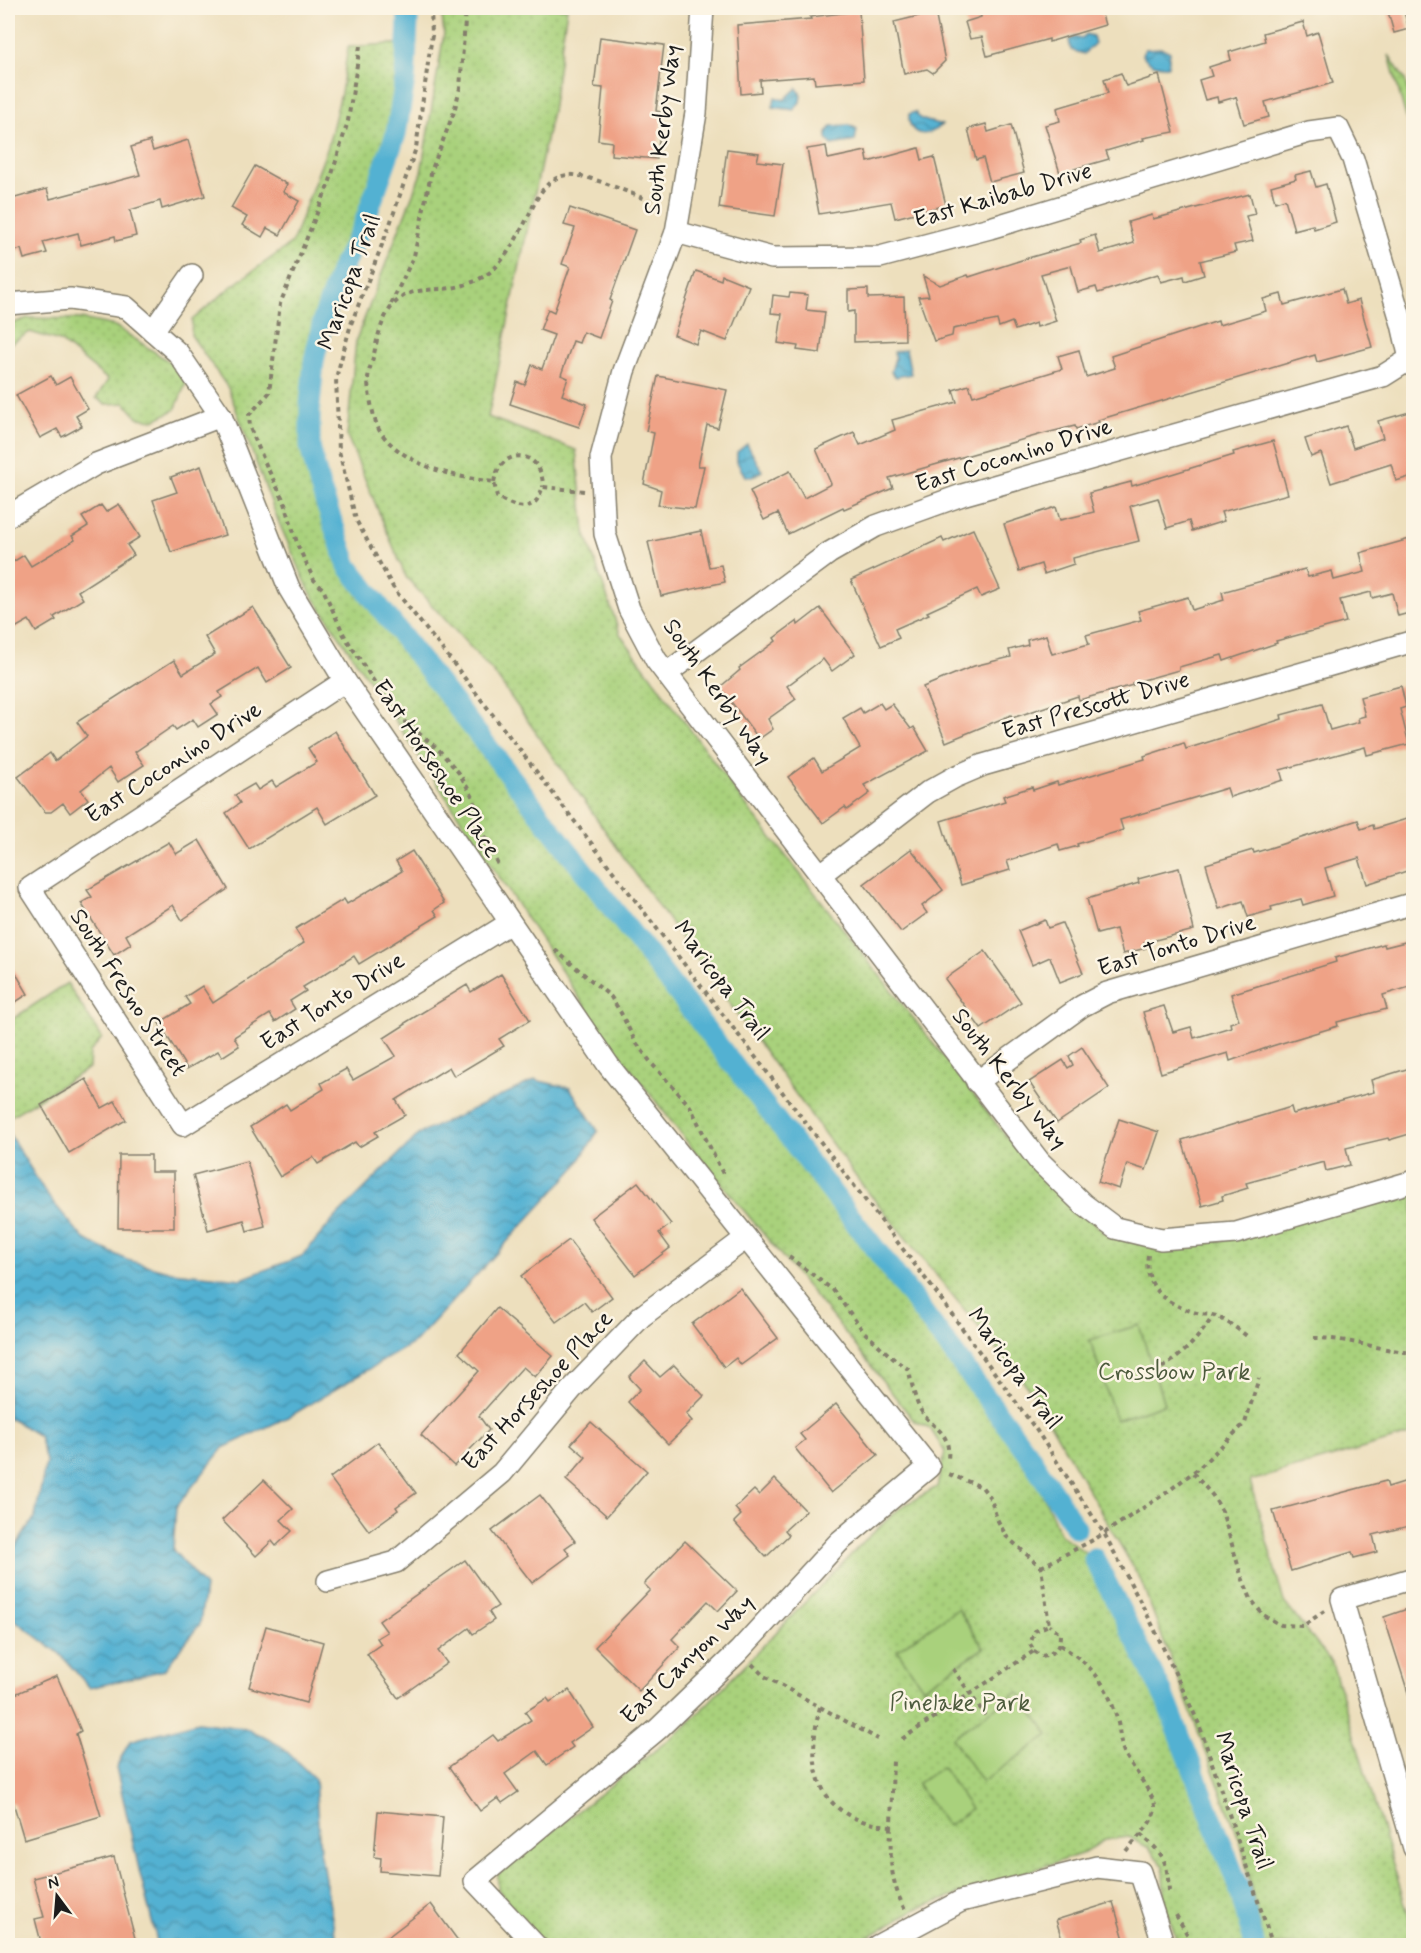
<svg xmlns="http://www.w3.org/2000/svg" width="1421" height="1953" font-family="Mynerve,sans-serif">
  <defs>
    <pattern id="grass-dots" width="8" height="8" patternUnits="userSpaceOnUse" patternTransform="scale(1.5)"><rect width="8" height="8" fill="#a9d17b"/><path d="M2 2h.1M6 6h.1" fill="none" stroke="#91b36a" stroke-width="1.8" stroke-linecap="round"/></pattern>
    <pattern id="water-waves" width="16" height="10" patternUnits="userSpaceOnUse" patternTransform="scale(1.5)"><rect width="16" height="10" fill="#53b1d2"/><path d="M0 5q4-4 8 0t8 0" fill="none" stroke="#448faa"/></pattern>
  </defs>
  <rect width="100%" height="100%" fill="#fcf5e5"/>
  <filter id="ink" filterUnits="userSpaceOnUse"><feTurbulence type="fractalNoise" baseFrequency=".0167" numOctaves="2"/><feDisplacementMap in="SourceGraphic" scale="12" xChannelSelector="R" yChannelSelector="G"/><feConvolveMatrix kernelMatrix="1 2 1 2 8 2 1 2 1" color-interpolation-filters="sRGB"/></filter>
  <filter id="wash" filterUnits="userSpaceOnUse"><feTurbulence type="fractalNoise" baseFrequency=".008" numOctaves="4" result="noise"/><feDisplacementMap in="SourceGraphic" scale="24" xChannelSelector="R" yChannelSelector="G"/><feGaussianBlur stdDeviation="1.35" result="paint"/><feColorMatrix in="noise" values="0 0 0 0 0 0 0 0 0 0 0 0 0 0 0 0 0 1.4 0 .05"/><feComposite in="paint" operator="in"/></filter>
  <g filter="url(#wash)">
    <rect width="100%" height="100%" fill="#eddfbd"/>
    <!-- grass -->
    <g fill="url(#grass-dots)" stroke="#62764c" stroke-width="1.5">
      <path d="M441,8H567L552,111L488,417L576,450L585,532L620,634L745,804L1013,1145L1109,1237L1220,1241L1413,1191V1434L1250,1481L1284,1602L1332,1663L1413,1930V1945H1264L1241,1844L1141,1581L1032,1392L859,1181L654,900L494,673L406,577L347,436L356,340L421,173L444,33Z"/>
      <path d="M404,43C402,73 400,103 392,133C378,186 349,233 330,284C315,325 305,383 306,427C307,472 324,522 344,562C354,583 372,602 385,621L923,1320L1029,1464L1061,1535L1085,1552L1108,1593L1166,1713L1225,1868L1248,1945H1178L1164,1901L1163,1866L1149,1848L1129,1837L1104,1840L1084,1853L916,1909L855,1945H544L498,1890V1874L686,1726L865,1540L901,1507L937,1487L945,1452L930,1428L914,1421L843,1330L688,1143L600,1029L310,592L279,523L228,388L191,335L192,320L232,286L292,243L328,146L341,93L348,47Z"/>
      <path d="M1389,55L1405,80L1410,100L1413,105V143Z"/>
      <path d="M28,318L81,319L115,326L170,362L186,383L175,410L154,420L138,418L125,403L106,404L96,398L108,380L60,341L30,332L8,345V325Z"/>
      <path d="M67,983L102,1038L90,1052L89,1068L8,1118V1022Z"/>
    </g>
    <!-- garden -->
    <g fill="#a9d17b" stroke="#62764c" stroke-width="1.5">
      <path d="M1139,1325L1164,1404L1116,1420L1090,1340Z"/>
      <path d="M958,1609L984,1648L923,1688L897,1650Z"/>
      <path d="M1018,1692L1049,1735L982,1782L952,1738Z"/>
      <path d="M942,1767L971,1809L947,1826L917,1784Z"/>
    </g>
    <!-- water -->
    <g fill="url(#water-waves)" stroke="#386677" stroke-width="1.5">
      <path d="M1086,34L1093,36L1095,43L1084,54L1071,50L1069,40L1075,37L1081,39Z"/>
      <path d="M1162,48L1170,52L1168,66C1158,67 1147,63 1142,54L1145,49Z"/>
      <path d="M797,88L801,95L800,102L794,110L773,107L775,97L784,100Z"/>
      <path d="M915,112C921,123 932,121 942,125C928,139 908,137 909,114Z"/>
      <path d="M849,125L857,129L855,141L832,145L827,139V132L831,126Z"/>
      <path d="M906,349L911,374L896,377L891,372L895,358L894,352Z"/>
      <path d="M747,444L762,471L752,477L745,476L737,462V452Z"/>
      <path d="M535,1080L570,1088L598,1131L575,1168L415,1342L292,1415L223,1448L176,1507L173,1550L205,1587L200,1624L164,1670L90,1688L59,1653L8,1615V1558L35,1517L46,1461L39,1436L14,1420L8,1419V1132L47,1195L84,1239L127,1260L172,1272L241,1279L302,1256L334,1219L419,1134Z"/>
      <path d="M198,1722L249,1729L281,1746L315,1779L320,1851L337,1945H158L140,1874L116,1767L130,1741Z"/>
    </g>
    <g fill="none" stroke-linecap="round" stroke-linejoin="round">
      <!-- canal -->
      <g stroke="#53b1d2" stroke-width="21">
        <path d="M407,8L408,22L405,80L396,134L363,226L341,269L324,316L314,361L310,405V446L320,487L348,566L891,1269L1029,1455L1076,1528"/>
        <path d="M1094,1558L1166,1700L1239,1888L1255,1946"/>
      </g>
    </g>
    <g id="blocks">
      <!-- building -->
      <g fill="#efa286">
        <path d="M980,8H1100L1105,25L1049,42V39L987,56L982,37L970,39L965,22L981,17Z"/>
        <path d="M1387,8H1403L1409,29L1394,33Z"/>
        <path d="M859,11L864,80L815,84L814,76L760,80L761,92L741,94L737,25L811,19L810,17Z"/>
        <path d="M935,12L945,61L933,73L927,69L904,74L894,22Z"/>
        <path d="M1303,22L1307,36L1318,32L1333,83L1265,102L1269,117L1244,124L1236,97L1218,102L1217,97L1205,100L1199,80L1212,76L1209,67L1231,60L1229,52L1265,41L1263,33Z"/>
        <path d="M600,37L664,45L656,111L662,112L657,159L611,155L612,142L598,140L603,88L594,87Z"/>
        <path d="M1121,73L1126,86L1159,75L1174,132L1143,138L1144,140L1106,151L1109,159L1060,173L1045,125L1060,121L1057,108L1108,93L1104,79Z"/>
        <path d="M986,124L988,132L1011,125L1024,173L990,182L983,158L976,160L968,129Z"/>
        <path d="M188,140L205,196L162,209L160,201L130,210L136,236L116,241L115,236L81,245L78,233L43,242L47,253L24,259L21,249L8,253V200L47,189L50,199L140,175L131,147L150,141L153,151Z"/>
        <path d="M826,146L828,159L866,151L868,162L919,148L922,160L934,157L946,205L895,218L891,202L819,214L807,149Z"/>
        <path d="M727,149L759,153L757,161L783,164L775,216L719,208Z"/>
        <path d="M255,166L287,184L283,192L299,201L280,235L267,228L262,237L242,225L247,217L231,208Z"/>
        <path d="M1311,171L1316,187L1326,184L1336,222L1314,229L1313,225L1294,230L1285,199L1275,202L1271,186L1296,179L1295,175Z"/>
        <path d="M1250,194L1255,214L1246,216L1253,241L1234,245L1236,252L1200,261L1204,275L1185,281L1184,276L1161,282L1158,274L1098,293L1096,287L1078,292L1071,266L1041,274L1056,321L1037,327L1036,323L1015,330L1012,322L999,327L997,320L953,329L952,336L934,341L918,297L929,296L923,276L940,285L968,275L969,277L1028,258L1081,243L1080,240L1095,235L1100,253L1134,243L1128,222L1152,215L1153,219Z"/>
        <path d="M570,208L635,230L610,300L612,301L599,338L583,332L579,343L573,341L561,375L568,378L562,395L587,404L579,427L510,404L517,382L525,385L532,365L542,369L554,335L540,330L548,309L554,312L570,267L562,264L575,228L564,225Z"/>
        <path d="M696,271L721,280L722,275L749,286L727,341L701,331L696,344L674,335Z"/>
        <path d="M868,289V298L904,297L905,340L854,342V311L848,312V290Z"/>
        <path d="M1342,289L1346,304L1359,300L1372,347L1317,362L1315,355L1098,420L1099,422L1076,429L1075,426L1042,434L889,478L893,488L844,509L843,507L788,534L778,513L764,520L750,491L790,471L804,498L831,484L816,449L854,432L860,445L895,430L892,420L957,402L953,390L969,385L973,396L1062,369L1058,356L1079,350L1086,377L1115,368L1111,356L1218,321L1219,325L1266,311L1263,299L1281,294L1284,305Z"/>
        <path d="M790,293L808,295L806,310L825,312L820,353L797,350L798,346L778,343L782,314L771,313L773,295L789,297Z"/>
        <path d="M51,376L56,385L70,377L88,409L76,416L82,426L62,437L57,429L40,438L16,395Z"/>
        <path d="M658,376L727,390L718,428L707,425L698,466H704L695,509L658,505L661,490L644,484L654,433L646,431Z"/>
        <path d="M1413,411V476L1396,481L1391,464L1331,483L1321,453L1311,457L1305,439L1346,426L1353,448L1383,438L1378,421Z"/>
        <path d="M1273,441L1288,494L1221,512L1224,521L1192,531L1189,521L1167,528L1158,498L1130,506L1139,541L1073,558L1074,564L1044,574L1041,564L1019,571L1004,524L1056,507L1060,520L1094,512L1089,493L1131,482L1132,486L1234,455L1233,452Z"/>
        <path d="M201,466L225,535L171,552L153,500L177,492L171,477Z"/>
        <path d="M119,504L140,537L127,545L134,555L78,591L83,599L54,617L56,620L36,632L29,620L8,632V565L24,555L31,566L75,540L72,536L88,526L82,517L101,505L106,512Z"/>
        <path d="M973,529L1000,589L981,597L977,589L927,612L929,614L895,629L899,638L881,646L851,580L942,538L944,542Z"/>
        <path d="M701,531L709,567L721,565L725,582L661,596L648,542Z"/>
        <path d="M1413,538V612L1398,616L1392,593L1372,598L1371,592L1340,600L1346,622L1276,641L1277,643L1224,661L1222,655L1179,667V670L1132,683L1133,685L1079,700L1078,696L1012,718L1011,715L946,742L923,687L974,666L1011,657L1009,650L1028,645L1027,640L1046,635L1052,654L1089,644L1086,635L1141,620L1138,611L1188,597L1192,610L1224,600L1222,592L1305,569L1308,577L1332,571L1334,580L1365,572L1360,553Z"/>
        <path d="M253,607L291,668L267,683L258,668L219,692L222,697L211,704L218,714L198,727L193,719L176,730L173,726L135,752L144,765L118,782L109,768L81,790L88,799L70,813L63,803L51,812H45L18,777L50,753L55,761L87,736L77,722L174,660L183,674L215,654L205,637Z"/>
        <path d="M820,608L855,654L832,671L823,659L787,686L796,699L768,719L773,729L759,739L720,687L740,670L739,668L776,641L774,638L797,621L798,625Z"/>
        <path d="M1401,686L1406,707L1400,709L1409,744L1367,755L1365,747L1280,770L1283,780L1230,797L1227,788L1120,820L1123,830L1077,844L1078,846L1060,851L1058,844L1007,861L1010,870L961,885L941,821L1005,801L1003,796L1032,787L1033,790L1057,782L1058,785L1145,759L1144,756L1184,743L1186,749L1282,719L1281,715L1322,704L1330,730L1359,722L1358,718L1365,716L1360,697Z"/>
        <path d="M880,703L884,709L892,704L911,729L914,727L928,751L864,785L870,793L847,810L845,807L823,823L788,777L814,758L822,771L860,748L843,718L860,708L863,713Z"/>
        <path d="M335,731L375,795L327,824L317,807L249,849L226,813L240,803L235,795L254,784L258,790L272,781L276,787L317,762L308,748Z"/>
        <path d="M1413,817V869L1367,884L1359,858L1325,868L1333,896L1303,905L1301,899L1271,907L1272,910L1248,917L1243,901L1219,909L1206,864L1253,850L1254,853L1358,820L1361,829L1373,825L1374,829Z"/>
        <path d="M199,840L228,889L182,920L173,905L126,935L131,944L114,955L81,903L92,897L87,890L169,842L176,854Z"/>
        <path d="M911,849L943,890L922,906L927,913L901,932L864,884Z"/>
        <path d="M412,851L444,903L434,910L438,916L359,964L354,956L303,987L306,991L290,1001L295,1009L275,1022L270,1014L234,1037L239,1046L222,1057L218,1051L187,1069L159,1023L190,1004L185,997L202,986L213,1003L304,943L295,929L344,899L347,904L402,871L396,861Z"/>
        <path d="M1179,868L1194,930L1144,943L1146,948L1123,954L1116,929L1097,934L1087,899L1139,883L1138,879Z"/>
        <path d="M1045,920L1048,928L1062,923L1083,973L1060,982L1050,957L1032,965L1018,931Z"/>
        <path d="M1413,940V986L1383,995L1387,1009L1337,1022L1338,1026L1272,1046L1230,1061L1228,1053L1161,1073L1143,1012L1164,1006L1173,1032L1191,1027L1194,1038L1231,1027L1230,1023L1239,1020L1231,994L1336,962L1335,958L1384,944L1385,947Z"/>
        <path d="M985,951L1021,1002L981,1029L945,979Z"/>
        <path d="M8,960L28,994L8,1007Z"/>
        <path d="M501,974L530,1020L499,1039L504,1046L454,1076L449,1067L396,1100L405,1115L375,1132L378,1136L359,1147L355,1142L318,1164L313,1157L280,1177L250,1127L286,1104L290,1110L324,1089L321,1083L346,1069L353,1080L396,1056L384,1038L406,1024L405,1023L467,985L471,992Z"/>
        <path d="M1082,1047L1109,1088L1057,1123L1029,1082L1063,1060L1068,1068L1073,1065L1069,1056Z"/>
        <path d="M1413,1067V1133L1389,1140L1388,1138L1346,1148L1350,1165L1326,1171L1324,1162L1246,1183L1248,1188L1222,1196L1223,1200L1202,1206L1182,1140L1291,1107L1293,1114L1374,1092L1371,1080Z"/>
        <path d="M86,1079L102,1108L115,1101L126,1120L69,1153L41,1105Z"/>
        <path d="M1119,1119L1159,1132L1146,1170L1127,1164L1119,1189L1098,1182Z"/>
        <path d="M119,1155H151V1172H174V1228H118Z"/>
        <path d="M247,1161L265,1226L247,1231L244,1220L208,1230L193,1175Z"/>
        <path d="M638,1182L671,1224L659,1233L670,1248L635,1275L591,1218Z"/>
        <path d="M569,1240L612,1297L592,1312L584,1302L556,1322L521,1276Z"/>
        <path d="M740,1288L778,1338L741,1365L736,1358L724,1367L692,1324Z"/>
        <path d="M497,1308L553,1356L535,1377L523,1367L479,1416L489,1430L454,1466L421,1435L479,1371L459,1353Z"/>
        <path d="M645,1361L660,1377L674,1365L704,1396L686,1414L692,1421L668,1444L628,1402L640,1389L629,1377Z"/>
        <path d="M836,1404L878,1455L831,1493L795,1448L805,1440L800,1434Z"/>
        <path d="M591,1422L647,1471L607,1516L566,1480L586,1457L571,1444Z"/>
        <path d="M378,1442L416,1493L396,1507L398,1510L369,1531L330,1478Z"/>
        <path d="M775,1479L806,1511L785,1530L789,1535L766,1557L734,1522L741,1515L735,1508L754,1490L759,1495Z"/>
        <path d="M1413,1479V1525L1373,1535L1377,1552L1354,1558L1352,1552L1291,1571L1273,1511L1386,1481L1388,1487Z"/>
        <path d="M264,1480L293,1509L281,1520L292,1531L276,1546L272,1541L256,1556L222,1520Z"/>
        <path d="M540,1495L575,1541L565,1548L570,1555L532,1583L492,1531Z"/>
        <path d="M685,1541L737,1591L718,1611L708,1601L672,1639L680,1647L639,1691L595,1647L650,1590L644,1584Z"/>
        <path d="M465,1560L498,1606L489,1612L494,1620L473,1634L469,1628L438,1651L447,1663L398,1698L367,1654L381,1644L377,1638L387,1632L379,1621Z"/>
        <path d="M1413,1607V1699H1410L1384,1617Z"/>
        <path d="M266,1626L323,1642L306,1703L249,1687Z"/>
        <path d="M57,1676L81,1731L76,1734L101,1816L24,1839L13,1802L8,1804V1697Z"/>
        <path d="M569,1690L593,1727L570,1743L573,1747L547,1765L537,1751L505,1774L518,1792L502,1803L498,1798L480,1811L449,1767L493,1735L498,1741L531,1720L525,1712L547,1698L550,1702Z"/>
        <path d="M378,1811L443,1817L438,1876L380,1871L381,1858L374,1857Z"/>
        <path d="M114,1857L137,1946H42L35,1919L44,1917L33,1878Z"/>
        <path d="M1113,1902L1126,1946H1064L1056,1920Z"/>
        <path d="M431,1904L462,1946H376Z"/>
      </g>
    </g>
  </g>
  <g filter="url(#ink)">
    <use href="#blocks" fill-opacity="0" stroke="#847e6c" stroke-width="1.5"/>
    <g fill="none" stroke-linecap="round" stroke-linejoin="round">
      <defs>
        <g id="street">
          <path d="M703,8L696,113L676,232L624,371L601,458L605,534L629,609L656,660L1039,1161L1083,1204L1115,1228L1161,1239L1236,1233L1414,1181"/>
          <path d="M8,304L70,299L126,307L178,353L221,416L289,588L345,681L609,1066L929,1467L839,1542L739,1651L658,1729L475,1881L536,1946"/>
          <path d="M153,331L192,275"/>
          <path d="M8,516L96,464L221,416"/>
          <path d="M667,673L829,553L876,526L962,495L1383,376L1410,359L1402,324L1353,159L1338,128L1309,132L990,228L880,257L772,258L676,232"/>
          <path d="M345,681L30,888L183,1125L510,923"/>
          <path d="M820,875L928,792L955,777L983,765L1414,641"/>
          <path d="M977,1082L1082,1006L1107,993L1414,903"/>
          <path d="M1414,1578L1342,1599L1414,1848"/>
          <path d="M328,1581L396,1562L502,1473L571,1390L642,1316L746,1238"/>
          <path d="M877,1946L961,1901L1097,1867L1140,1872L1164,1946"/>
        </g>
      </defs>
      <!-- street casing -->
      <use href="#street" stroke="#847e6c" stroke-width="24"/>
      <!-- path -->
      <g stroke="#847e6c" stroke-width="4" stroke-dasharray="4.5 4.5" stroke-linecap="butt">
        <path d="M431,8L432,35L416,148L389,227L351,324L336,378L339,451L356,520L394,589L450,659L935,1291L1037,1431L1105,1535L1151,1622L1199,1724L1273,1946"/>
        <path d="M360,46L348,121L330,181L280,304L269,393L249,415L250,428L267,467L285,503L298,546L314,580L323,589L344,635L395,714L438,749L459,773L474,799L479,824L498,865"/>
        <path d="M391,304L414,256L432,169L454,112L460,88L466,8"/>
        <path d="M494,482C501,445 543,449 543,487"/>
        <path d="M584,491L543,487C541,491 539,498 536,501C524,513 508,503 497,497L494,482C454,477 407,467 381,433C374,424 368,392 368,380C368,372 372,362 374,354C378,334 384,309 401,298C411,290 427,290 440,289C460,288 479,282 494,269C505,258 515,242 522,228C534,208 540,179 567,175C585,172 642,198 661,206"/>
        <path d="M555,950L611,997L621,1013L635,1041L652,1064L690,1106L723,1174"/>
        <path d="M1148,1255C1143,1288 1168,1305 1197,1313C1203,1315 1210,1314 1216,1316C1227,1321 1238,1329 1248,1337"/>
        <path d="M789,1257L833,1290L864,1332L895,1360L908,1369C912,1382 914,1398 920,1409C933,1431 951,1429 948,1460"/>
        <path d="M1314,1338C1349,1338 1379,1350 1414,1353"/>
        <path d="M1154,1372C1181,1358 1197,1340 1214,1315"/>
        <path d="M1193,1473L1213,1496L1222,1511L1241,1575L1251,1599L1263,1615L1281,1625L1303,1626L1327,1609"/>
        <path d="M1041,1567L1095,1539L1166,1493L1200,1467L1245,1423L1259,1378"/>
        <path d="M1060,1645C1093,1666 1108,1684 1118,1723C1120,1733 1120,1745 1125,1754C1131,1765 1154,1796 1155,1806C1156,1822 1135,1839 1126,1851"/>
        <path d="M1034,1651L1042,1656C1056,1653 1060,1648 1060,1633L1049,1625"/>
        <path d="M752,1664L764,1676L820,1707C804,1769 819,1822 891,1826L893,1760"/>
        <path d="M953,1669L985,1715"/>
        <path d="M820,1707L878,1739"/>
        <path d="M902,1739L1034,1651L1030,1644L1035,1631L1049,1625L1041,1567L1006,1536L997,1519L991,1499L982,1487L946,1473"/>
        <path d="M891,1826C890,1860 890,1880 905,1910"/>
        <path d="M1140,1834C1164,1854 1167,1859 1169,1891"/>
        <path d="M1176,1915L1194,1946"/>
      </g>
      <!-- street -->
      <use href="#street" stroke="#fff" stroke-width="21"/>
    </g>
  </g>
  <g text-anchor="middle" dominant-baseline="central" stroke-width="5" stroke-linejoin="round" paint-order="stroke">
    <!-- street labels -->
    <g font-size="24" fill="#1c1c1c" stroke="#fcf5e5">
      <text transform="translate(663 130) rotate(-83)">South Kerby Way</text>
      <text transform="translate(1003 196) rotate(-16)">East Kaibab Drive</text>
      <text transform="translate(350 282) rotate(-70)">Maricopa Trail</text>
      <text transform="translate(1014 456) rotate(-17)">East Coconino Drive</text>
      <text transform="translate(717 692) rotate(55)">South Kerby Way</text>
      <text transform="translate(1096 706) rotate(-16)">East Prescott Drive</text>
      <text transform="translate(174 763) rotate(-33)">East Coconino Drive</text>
      <text transform="translate(436 769) rotate(56)">East Horseshoe Place</text>
      <text transform="translate(1177 946) rotate(-17)">East Tonto Drive</text>
      <text transform="translate(721 981) rotate(53)">Maricopa Trail</text>
      <text transform="translate(128 993) rotate(57)">South Fresno Street</text>
      <text transform="translate(333 1002) rotate(-32)">East Tonto Drive</text>
      <text transform="translate(1009 1079) rotate(52)">South Kerby Way</text>
      <text transform="translate(1014 1369) rotate(54)">Maricopa Trail</text>
      <text transform="translate(538 1391) rotate(-47)">East Horseshoe Place</text>
      <text transform="translate(688 1660) rotate(-44)">East Canyon Way</text>
      <text transform="translate(1243 1801) rotate(72)">Maricopa Trail</text>
    </g>
    <!-- park labels -->
    <g font-size="24" fill="#4d5b3d" stroke="#fcf5e5">
      <text x="1174" y="1372">Crossbow Park</text>
      <text x="960" y="1703">Pinelake Park</text>
    </g>
  </g>
  <!-- margin -->
  <rect width="1421" height="1953" fill="none" stroke="#fcf5e5" stroke-width="30"/>
  <!-- north arrow -->
  <g transform="translate(57 1896) rotate(344)" stroke="#fcf5e5" stroke-width="4.5" paint-order="stroke">
  <path d="M0-4.5L10 22L0 15L-10 22Z" fill="#1c1c1c"/>
  <text y="-9" font-size="16" font-weight="bold" text-anchor="middle" fill="#1c1c1c">N</text>
  </g>
</svg>
